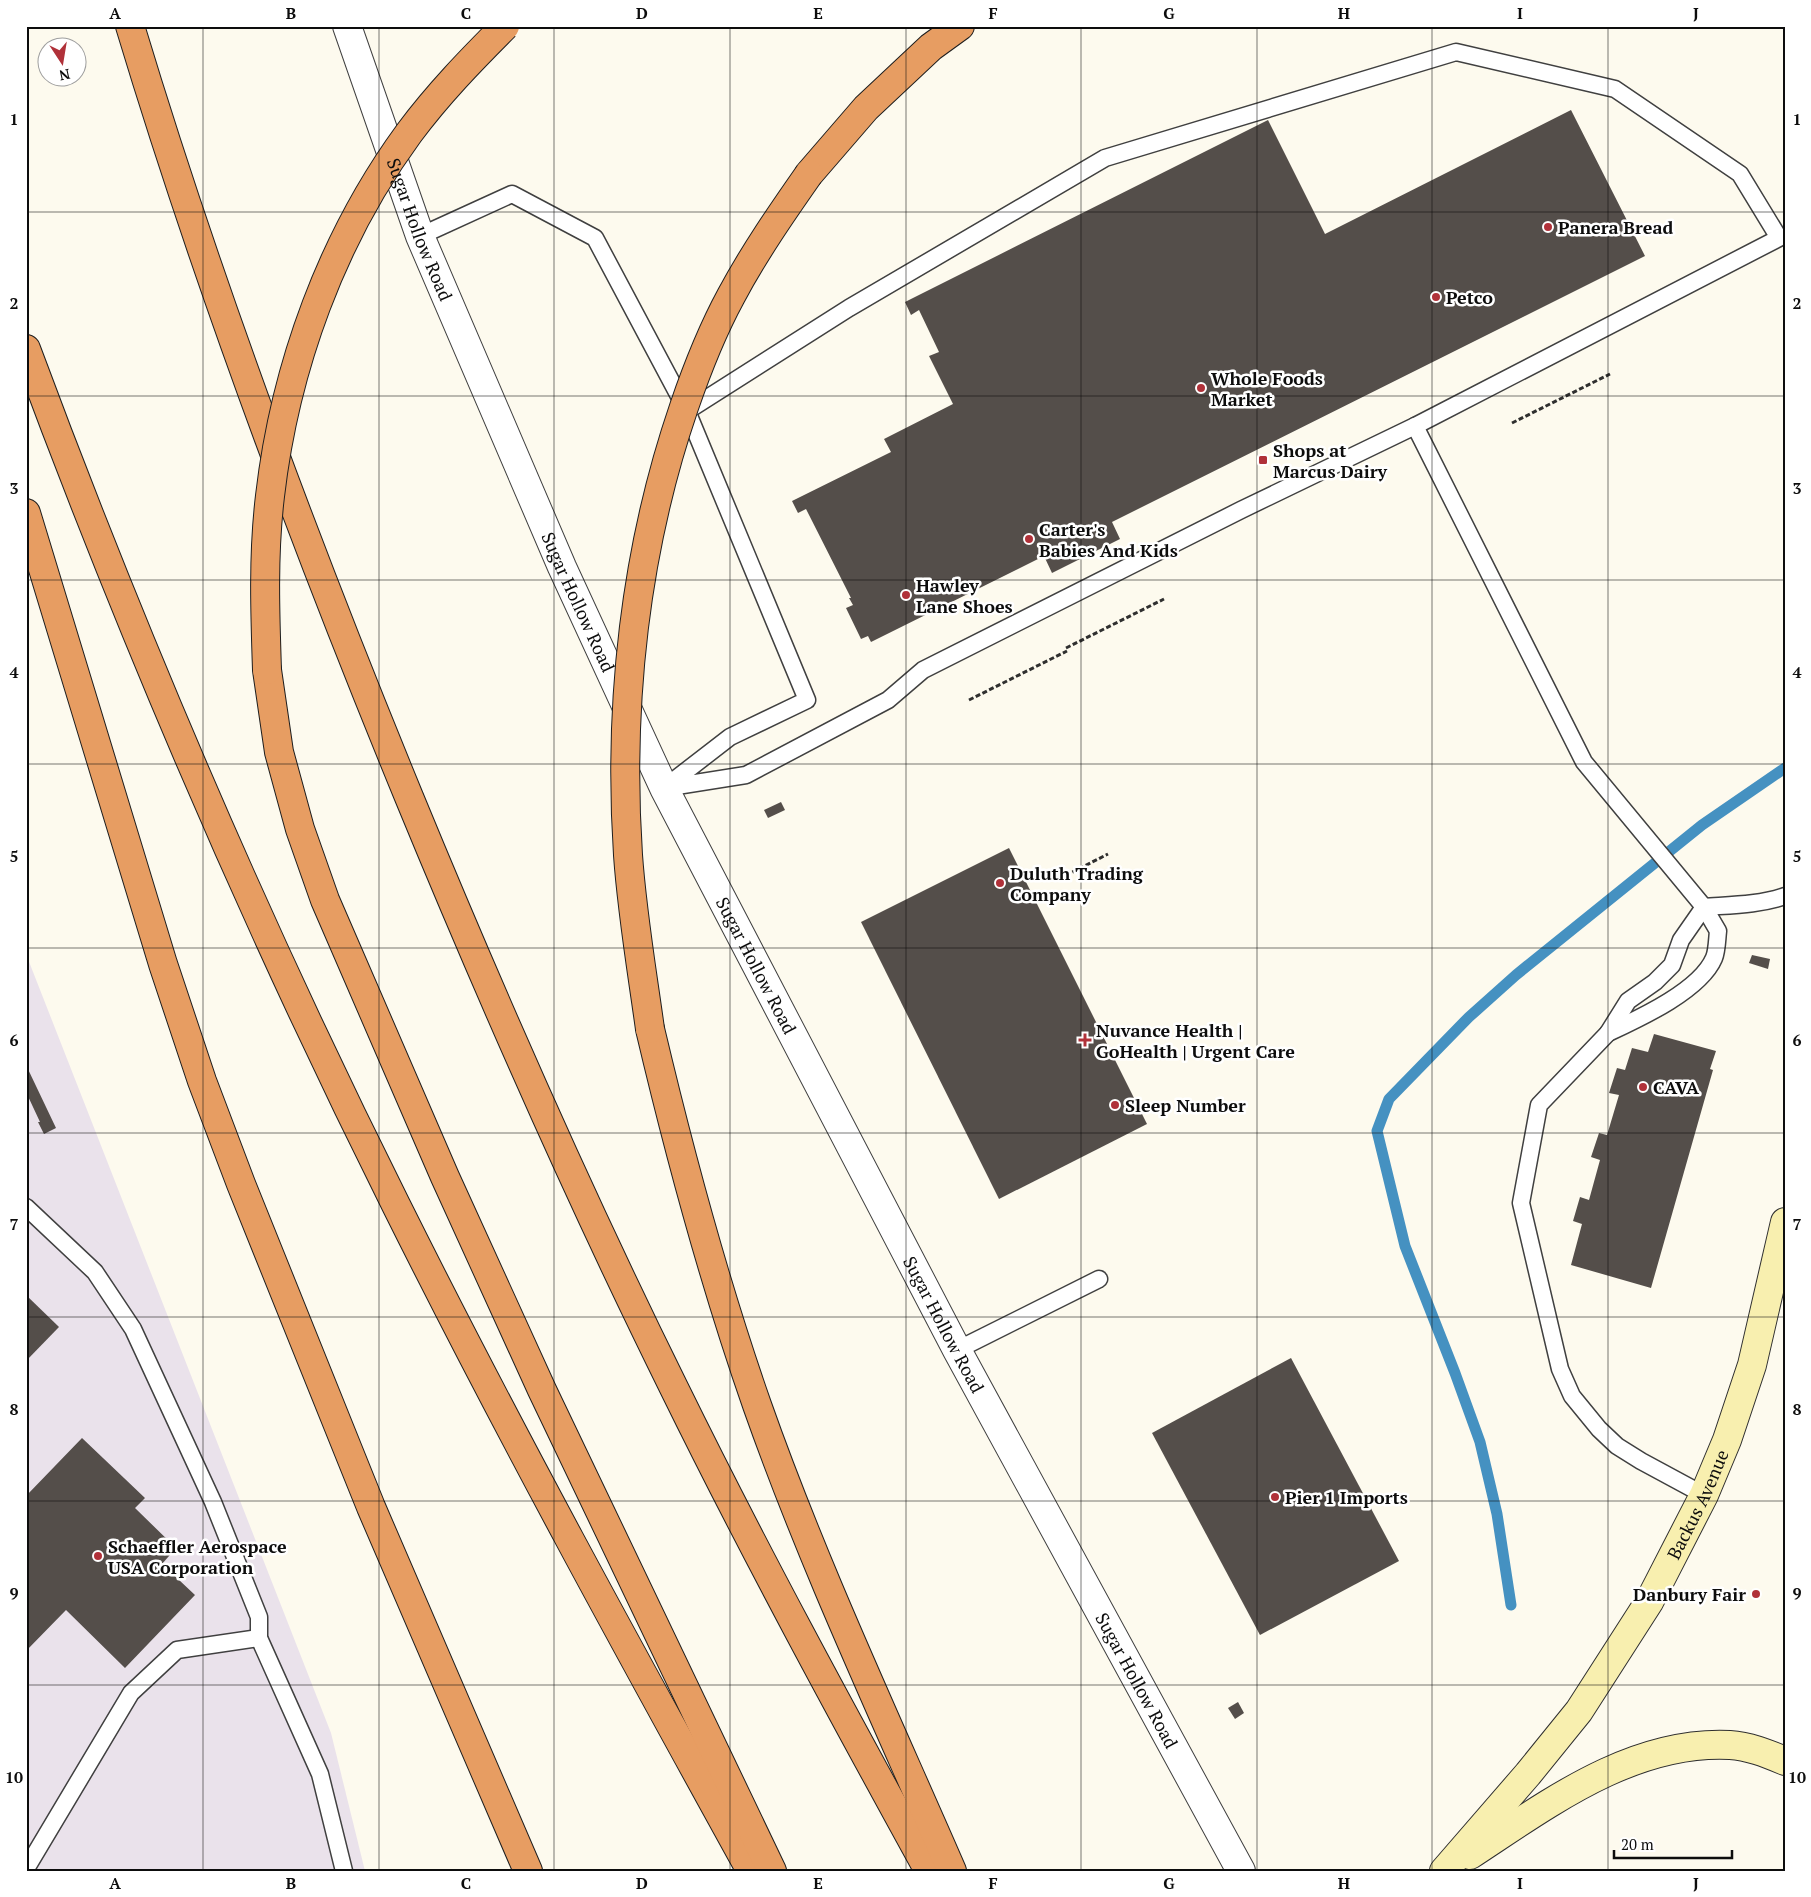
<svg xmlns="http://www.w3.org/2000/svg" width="1811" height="1897" font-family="'PT Serif',serif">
  <rect width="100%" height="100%" fill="#fdfaee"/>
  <!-- industrial -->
  <path fill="#eae2eb" d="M26,954L331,1733L365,1871H26Z"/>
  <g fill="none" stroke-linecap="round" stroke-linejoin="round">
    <!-- stream -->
    <path stroke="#4591c1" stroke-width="11" d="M1511,1605L1497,1514L1480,1442L1455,1373L1405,1246L1377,1131L1389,1099L1469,1017L1516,975L1702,825L1785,768"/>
  </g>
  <!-- building -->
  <g fill="#544e4a">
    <path d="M1571,110L1645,256L1112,522L1120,539L1052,573L1044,556L871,642L868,636L861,639L846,608L853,605L849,598H851L806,509L798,513L792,501L891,452L884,439L953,404L929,356L939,352L919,310L911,315L905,302L1268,120L1325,234Z"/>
    <path d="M781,802L785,810L768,818L764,810Z"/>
    <path d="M1009,848L1147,1124L999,1199L861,922Z"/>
    <path d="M1752,955L1770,959L1768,969L1749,963Z"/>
    <path d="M1654,1034L1716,1051L1710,1069L1713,1070L1651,1288L1571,1265L1582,1224L1573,1221L1580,1197L1589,1200L1600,1160L1591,1157L1599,1133L1607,1135L1619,1095L1609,1093L1617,1068L1625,1070L1632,1048L1648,1052Z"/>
    <path d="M26,1065L56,1128L44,1134L38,1122H40L26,1092Z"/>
    <path d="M26,1295L59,1327L26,1361Z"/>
    <path d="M1291,1358L1399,1561L1260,1635L1152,1433Z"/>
    <path d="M82,1438L145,1498L135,1508L176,1548L162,1564L195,1595L125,1668L66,1610L26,1651V1496Z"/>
    <path d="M1238,1702L1244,1713L1235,1719L1228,1708Z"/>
  </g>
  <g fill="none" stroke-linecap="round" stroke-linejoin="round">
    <defs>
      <g id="service">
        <path d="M420,236L512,194L595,238L687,411L807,700L730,737L664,788L746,775L888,700L923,670L1241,510L1415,426L1779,238L1740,174L1615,89L1456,52L1105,158L849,308L687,411"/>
        <path d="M1415,426L1584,762L1704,907L1718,931C1717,940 1717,951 1714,958C1700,991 1638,1019 1608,1033"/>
        <path d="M26,1207L95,1272L133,1329L213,1502L259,1617V1638L320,1774L344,1871"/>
        <path d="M957,1350L1099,1279"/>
        <path d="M1704,1495L1641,1461L1617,1446L1599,1429L1572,1396L1560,1369L1521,1203L1539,1105L1608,1033L1628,1001L1655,982L1672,965L1681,940L1704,907C1731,905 1759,905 1785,896"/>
        <path d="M26,1869L131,1693L177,1650L259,1638"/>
      </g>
      <g id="tertiary">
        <path id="s1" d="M347,26L420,236L562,567L664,788L957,1350L1241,1871"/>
      </g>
      <g id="secondary">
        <path d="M1470,1855C1548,1804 1632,1740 1730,1745C1749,1746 1768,1754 1785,1761"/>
        <path id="s2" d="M1444,1871L1528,1774L1579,1711L1649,1602L1704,1495L1727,1440L1752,1365L1785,1222"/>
      </g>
      <g id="motorway">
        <path d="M130,26C209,288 305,544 409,797C491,996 578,1194 674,1388C754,1551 841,1711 929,1871"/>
        <path d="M809,174L866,108L931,47L960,26"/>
        <path d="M26,349C134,640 257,927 396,1205C508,1430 629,1650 751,1871"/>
        <path d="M26,513L163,964L202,1081L241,1184L371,1507L528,1871"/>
        <path d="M267,670L279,752L300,829L325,900L445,1177L542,1390L772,1871"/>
        <path d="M650,1029C680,1156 714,1282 757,1405C813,1564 885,1717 952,1871"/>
      </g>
    </defs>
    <!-- service casing -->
    <use href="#service" stroke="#404040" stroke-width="19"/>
    <!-- tertiary casing -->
    <use href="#tertiary" stroke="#404040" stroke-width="30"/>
    <!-- secondary casing -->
    <use href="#secondary" stroke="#2f2f2f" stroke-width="30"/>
    <!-- motorway casing -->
    <use href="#motorway" stroke="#1e1e1e" stroke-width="30"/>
    <!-- path -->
    <g stroke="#2f2f2f" stroke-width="3" stroke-dasharray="5 2.5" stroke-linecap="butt">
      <path d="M1512,423L1610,374"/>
      <path d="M1066,648L1164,599"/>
      <path d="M969,700L1067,651"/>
      <path d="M1059,879L1108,854"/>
    </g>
    <!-- service -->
    <use href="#service" stroke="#fff" stroke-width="16"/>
    <!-- tertiary -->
    <use href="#tertiary" stroke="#fff" stroke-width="28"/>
    <!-- secondary -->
    <use href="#secondary" stroke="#f8efaf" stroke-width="28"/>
    <!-- motorway -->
    <use href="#motorway" stroke="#e79d62" stroke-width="28"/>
    <defs>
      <g id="motorway-bridge">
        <path d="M267,670C265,612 263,554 270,496C285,367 332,238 409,133C438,94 471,60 505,26"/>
        <path d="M650,1029C642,971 632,913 628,855C618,704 635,550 684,407C697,369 712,331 731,296C754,253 781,214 809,174"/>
      </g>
    </defs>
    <!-- motorway-bridge casing -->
    <use href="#motorway-bridge" stroke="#1e1e1e" stroke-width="30" stroke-linecap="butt"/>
    <!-- motorway-bridge -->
    <use href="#motorway-bridge" stroke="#e79d62" stroke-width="28"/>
  </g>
  <!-- grid -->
  <path fill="none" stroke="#0d0d0d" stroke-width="1" stroke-opacity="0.55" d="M203,26V1871M379,26V1871M554,26V1871M730,26V1871M906,26V1871M1081,26V1871M1257,26V1871M1432,26V1871M1608,26V1871M26,212H1785M26,396H1785M26,580H1785M26,764H1785M26,948H1785M26,1133H1785M26,1317H1785M26,1501H1785M26,1685H1785"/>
  <!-- markers -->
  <g fill="#b03139" stroke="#fff" stroke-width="2">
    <circle cx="1548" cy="227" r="5"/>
    <circle cx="1436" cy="297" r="5"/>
    <circle cx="1201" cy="388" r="5"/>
    <rect x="1258" y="455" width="10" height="10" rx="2.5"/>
    <circle cx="1029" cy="539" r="5"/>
    <circle cx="906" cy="595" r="5"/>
    <circle cx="1000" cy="883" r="5"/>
    <path d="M1082.5 1032.5h5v5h5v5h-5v5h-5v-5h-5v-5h5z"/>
    <circle cx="1643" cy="1087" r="5"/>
    <circle cx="1115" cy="1105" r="5"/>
    <circle cx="1275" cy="1497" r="5"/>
    <circle cx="98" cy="1556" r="5"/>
    <circle cx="1756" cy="1594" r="5"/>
  </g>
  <g text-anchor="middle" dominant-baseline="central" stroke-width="5" stroke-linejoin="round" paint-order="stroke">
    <!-- poi labels -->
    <g font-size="18" font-weight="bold" fill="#0d0d0d" stroke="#fff" text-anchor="start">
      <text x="1558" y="227">Panera Bread</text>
      <text x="1446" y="297">Petco</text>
      <text x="1211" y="378">Whole Foods<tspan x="1211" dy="21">Market</tspan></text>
      <text x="1273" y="450">Shops at<tspan x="1273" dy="21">Marcus Dairy</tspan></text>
      <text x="1039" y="529">Carter's<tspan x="1039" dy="21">Babies And Kids</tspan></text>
      <text x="916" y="585">Hawley<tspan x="916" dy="21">Lane Shoes</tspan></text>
      <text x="1010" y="873">Duluth Trading<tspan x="1010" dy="21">Company</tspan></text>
      <text x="1096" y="1030">Nuvance Health |<tspan x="1096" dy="21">GoHealth | Urgent Care</tspan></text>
      <text x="1653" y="1087">CAVA</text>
      <text x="1125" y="1105">Sleep Number</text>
      <text x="1285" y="1497">Pier 1 Imports</text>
      <text x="108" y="1546">Schaeffler Aerospace<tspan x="108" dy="21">USA Corporation</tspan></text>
      <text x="1746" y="1594" text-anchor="end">Danbury Fair</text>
    </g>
    <!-- street labels -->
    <g font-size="18" fill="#0d0d0d" stroke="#fff">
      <text stroke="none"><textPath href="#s1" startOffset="216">Sugar Hollow Road</textPath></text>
      <text stroke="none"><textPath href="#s1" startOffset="621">Sugar Hollow Road</textPath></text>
      <text stroke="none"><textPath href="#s1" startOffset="1026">Sugar Hollow Road</textPath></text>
      <text stroke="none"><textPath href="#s1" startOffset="1431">Sugar Hollow Road</textPath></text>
      <text stroke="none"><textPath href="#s2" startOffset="448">Backus Avenue</textPath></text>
      <text stroke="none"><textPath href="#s1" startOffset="1836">Sugar Hollow Road</textPath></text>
    </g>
  </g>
  <!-- border -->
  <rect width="1811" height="1897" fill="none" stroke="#ffffff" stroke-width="55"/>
  <!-- north arrow -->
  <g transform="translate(62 62) rotate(168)"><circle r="24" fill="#ffffff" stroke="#9e9e9e"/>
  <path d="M0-4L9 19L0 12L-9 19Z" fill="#b03139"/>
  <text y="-8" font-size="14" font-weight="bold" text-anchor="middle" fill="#0d0d0d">N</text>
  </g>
  <!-- scale -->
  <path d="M1614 1850v8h118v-8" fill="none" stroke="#0d0d0d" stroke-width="2.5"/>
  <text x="1621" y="1850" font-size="15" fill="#0d0d0d" stroke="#ffffff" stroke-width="4" paint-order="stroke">20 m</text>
  <rect x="28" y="28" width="1756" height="1842" fill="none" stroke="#0d0d0d" stroke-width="2"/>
  <g font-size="16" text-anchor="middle" font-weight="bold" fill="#0d0d0d">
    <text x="115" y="19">A</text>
    <text x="291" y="19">B</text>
    <text x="466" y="19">C</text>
    <text x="642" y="19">D</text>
    <text x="818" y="19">E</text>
    <text x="993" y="19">F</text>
    <text x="1169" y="19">G</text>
    <text x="1344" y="19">H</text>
    <text x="1520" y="19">I</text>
    <text x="1696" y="19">J</text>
    <text x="14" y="125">1</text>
    <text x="1797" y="125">1</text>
    <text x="14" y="309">2</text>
    <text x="1797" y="309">2</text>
    <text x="14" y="494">3</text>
    <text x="1797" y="494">3</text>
    <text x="14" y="678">4</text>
    <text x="1797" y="678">4</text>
    <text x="14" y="862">5</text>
    <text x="1797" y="862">5</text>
    <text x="14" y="1046">6</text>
    <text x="1797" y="1046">6</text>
    <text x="14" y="1230">7</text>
    <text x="1797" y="1230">7</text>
    <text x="14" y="1415">8</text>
    <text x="1797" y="1415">8</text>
    <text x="14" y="1599">9</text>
    <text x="1797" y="1599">9</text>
    <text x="14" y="1783">10</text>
    <text x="1797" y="1783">10</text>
    <text x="115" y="1889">A</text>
    <text x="291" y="1889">B</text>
    <text x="466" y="1889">C</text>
    <text x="642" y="1889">D</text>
    <text x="818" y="1889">E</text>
    <text x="993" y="1889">F</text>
    <text x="1169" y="1889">G</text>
    <text x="1344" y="1889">H</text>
    <text x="1520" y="1889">I</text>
    <text x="1696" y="1889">J</text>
  </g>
</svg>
